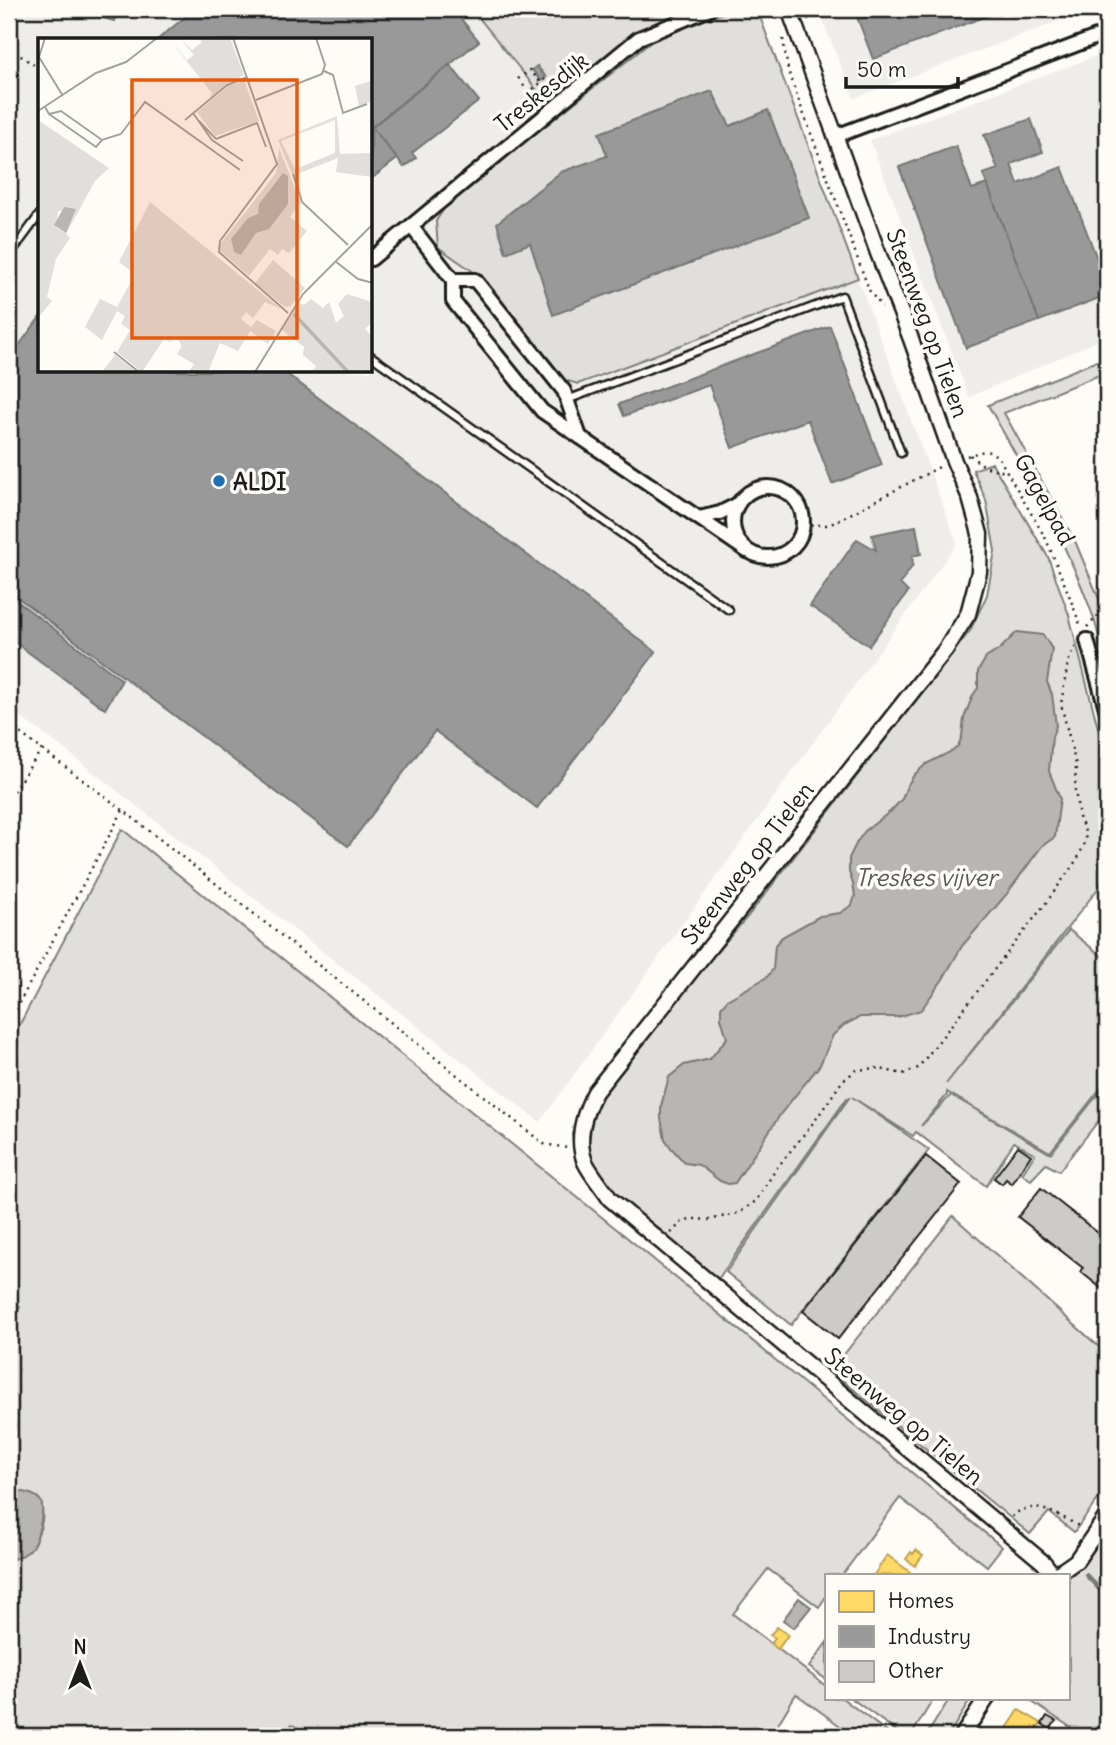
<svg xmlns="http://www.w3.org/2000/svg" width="1116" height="1745" font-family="Delius,sans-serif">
  <rect width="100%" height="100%" fill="#fdfcf7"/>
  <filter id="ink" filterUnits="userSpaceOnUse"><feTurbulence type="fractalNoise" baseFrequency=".0143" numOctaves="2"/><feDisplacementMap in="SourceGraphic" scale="14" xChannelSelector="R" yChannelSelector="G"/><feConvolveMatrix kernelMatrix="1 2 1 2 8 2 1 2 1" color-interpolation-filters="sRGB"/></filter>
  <g filter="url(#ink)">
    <!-- built -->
    <g fill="#eeede9" fill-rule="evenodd">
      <path d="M9,9H757L957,543L540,1122L51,739L9,709ZM40,40H371V371H40Z"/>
      <path d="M818,9H1091L854,98Z"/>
      <path d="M1107,52V337L969,397L870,140Z"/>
    </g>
    <!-- green -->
    <g fill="#e0dfdb" stroke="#7e7e7c" stroke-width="2">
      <path d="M472,9H687L639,32L527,119L520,111L540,94Z"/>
      <path d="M733,9H757L858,278L578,384L561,379L478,275L438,247L436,221L447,204L656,38Z"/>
      <path d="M1107,357V372L1004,413L1075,541L1102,606L1107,605V671C1102,650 1098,628 1090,608C1064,537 1025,471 988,405Z"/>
      <path d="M992,463L1048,557L1069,615L1107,763V877L946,1084L1069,930L1107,960V1080L1050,1152L947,1092V1095L921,1126L951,1095L1049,1153L1052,1152L1107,1083V1110L1059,1171L1046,1164L1031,1180L1022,1174L1035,1154L1014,1142L986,1186L916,1132L913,1136L852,1097L929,1150L791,1325L726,1272L849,1098H847L716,1282L634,1215L576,1164L572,1134L579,1117L602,1084L748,916L970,631L987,595L995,551L986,500L973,470Z"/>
      <path d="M122,829L624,1235L1002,1547L987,1566L900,1498L842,1575H827V1595L819,1607L768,1569L733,1614L827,1687V1698H842L892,1736H854L796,1694L771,1736H313L292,1724L284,1736H9V1560C29,1556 45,1530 42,1509C41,1505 39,1501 38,1498L32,1495L9,1490V1328L20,1307L9,1299V1045Z"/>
      <path d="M953,1216L1107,1354V1487L1074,1532L1049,1512L1030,1534L831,1371Z"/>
      <path d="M1107,1529V1736H1084L1026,1698H1069V1577L1085,1563Z"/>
      <path d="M827,1642V1680L809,1667Z"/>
      <path d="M851,1698H934L911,1736H903Z"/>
      <path d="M950,1698L971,1699L948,1736H926Z"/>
    </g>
    <!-- water -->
    <g fill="#b7b6b2" stroke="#797876" stroke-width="2">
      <path d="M1017,632L1043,635L1052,649L1047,682L1052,694L1056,726L1052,737L1049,771L1060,799L1055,837L1042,846L1006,895L962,946L943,979L921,1010L898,1017H860L844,1025L833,1035L820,1065L782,1112L735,1183L728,1184L720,1181L699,1165L685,1163L671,1148L665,1139L661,1119V1106L669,1077L684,1065L710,1059L727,1038L721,1018V1007L727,1000L767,977L773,969L775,945L782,937L820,916L840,913L852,905L855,896L853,884L849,872V858L857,842L865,831L891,811L902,799L907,786L914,775L926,764L950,752L958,746L962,736L964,718L973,695L978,688V671L986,658L1000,649Z"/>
      <path d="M9,1490C18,1491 33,1492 40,1500C46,1507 38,1539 32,1547C27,1555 18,1558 9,1560Z"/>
      <path d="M799,1598L811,1607L794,1628L783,1620Z"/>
    </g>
    <!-- homes -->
    <g fill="#ffd966" stroke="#bba050" stroke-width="2">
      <path d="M1107,912V929L1106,930L1097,922Z"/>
      <path d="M916,1550L923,1555L915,1566L906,1559L911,1552L913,1554Z"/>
      <path d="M887,1555L910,1572L908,1575H871H874Z"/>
      <path d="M777,1627L788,1635L778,1649L771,1644L775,1638L770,1635Z"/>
      <path d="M1019,1710L1041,1723L1034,1733L1031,1731L1027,1736H1002Z"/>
    </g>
    <!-- industry -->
    <g fill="#999" stroke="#747474" stroke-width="2">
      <path d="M73,9H121L114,21Z"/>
      <path d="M195,9H453L479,41L372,127L397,159L371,179V40H157Z"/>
      <path d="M854,9H981L984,17L873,59Z"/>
      <path d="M981,9H1009L984,17Z"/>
      <path d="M450,65L479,101L412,153L416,158L404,167L372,127Z"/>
      <path d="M537,66L546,77L541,81L532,70Z"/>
      <path d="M712,91L730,126L768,110L809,218L553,315L530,243L506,253L497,223L561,172L607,156L599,133Z"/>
      <path d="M1031,119L1043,152L1011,164L1018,184L1062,167L1107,285V295L1039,321L983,174L998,169L984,135Z"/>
      <path d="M956,146L972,189L987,184L1039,321L966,348L915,210H913L915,209L899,167Z"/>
      <path d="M40,317V371H283L656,652L537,808L435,731L348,846L9,591V359Z"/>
      <path d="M830,326L882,465L832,484L808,420L732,448L709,385L624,416L619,404Z"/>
      <path d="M916,526L921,554L912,556L913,565L900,584L908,592L869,646L810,606L857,539L876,550L872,535Z"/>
      <path d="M9,595L122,680L105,709L9,638Z"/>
    </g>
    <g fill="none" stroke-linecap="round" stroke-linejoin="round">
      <!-- stream -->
      <path stroke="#797876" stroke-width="4.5" d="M1086,1575L1107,1597"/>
    </g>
    <!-- building -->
    <g fill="#cccbc8" stroke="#1c1c1c" stroke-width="2">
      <path d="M1018,1146L1031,1155L1012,1184L1006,1179L1002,1184L994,1178Z"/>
      <path d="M926,1156L961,1184L838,1339L803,1311Z"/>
      <path d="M1041,1188L1107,1240V1293L1081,1272L1083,1268L1018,1217Z"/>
      <path d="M1047,1716L1056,1721L1050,1729L1042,1724Z"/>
    </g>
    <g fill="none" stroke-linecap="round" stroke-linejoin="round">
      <defs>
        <g id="service">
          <path d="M9,256L40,214"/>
          <path d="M371,356L729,610"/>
          <path d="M567,400L842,296L901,453"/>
        </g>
        <g id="minor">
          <path d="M836,136L1107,33"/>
          <path d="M411,226L453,280V301L542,411L747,551"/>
          <path d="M371,259L639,38L710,9"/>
          <path d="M453,280H475L564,391L580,437"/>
          <circle cx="768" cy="522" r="35"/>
          <path d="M699,518L720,513L738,504"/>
          <path d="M1087,640L1107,712"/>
        </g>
        <g id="tertiary">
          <path d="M789,9L878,253L911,339L954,461L970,498L980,534L979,572L968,614L946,649L595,1092C584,1113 576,1139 585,1162C590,1173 603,1188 610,1199L1044,1563L1053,1575"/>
          <path d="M1056,1575L1076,1561L1107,1516"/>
          <path d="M962,1736L987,1698"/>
        </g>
      </defs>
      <!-- service casing -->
      <use href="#service" stroke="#1c1c1c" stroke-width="11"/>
      <!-- minor casing -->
      <use href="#minor" stroke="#1c1c1c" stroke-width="18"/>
      <!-- tertiary casing -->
      <use href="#tertiary" stroke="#1c1c1c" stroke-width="19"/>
      <!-- path -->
      <g stroke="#1c1c1c" stroke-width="2.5" stroke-dasharray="2 5" stroke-linecap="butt">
        <path d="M808,20L809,9"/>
        <path d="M783,39L788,70L793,85L870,292L882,307"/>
        <path d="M9,48L40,69"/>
        <path d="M518,79L530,70L541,83"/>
        <path d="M523,85L529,92L546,79"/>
        <path d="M970,455C981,466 993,470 1008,472"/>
        <path d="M967,456C981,452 987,447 999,458L1046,539L1067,590L1081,627"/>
        <path d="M804,525H826L833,523L941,466"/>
        <path d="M1087,627L1107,607"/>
        <path d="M9,725L123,810L544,1144L567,1148"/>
        <path d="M9,797L42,749"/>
        <path d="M9,1022L123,810"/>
        <path d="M671,1233L682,1222L695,1219L709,1220L739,1213L756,1201L776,1169L817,1118L843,1080L857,1070L876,1068L903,1074L918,1068L1046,903L1078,858L1084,845L1086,834L1079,817L1075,790L1076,765L1061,704L1068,662L1075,647"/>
        <path d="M1012,1517C1032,1496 1062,1517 1082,1528"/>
      </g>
      <!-- service -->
      <use href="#service" stroke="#fdfcf7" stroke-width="6"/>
      <!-- minor -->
      <use href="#minor" stroke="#fdfcf7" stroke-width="12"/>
      <!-- tertiary -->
      <use href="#tertiary" stroke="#fdfcf7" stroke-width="14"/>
    </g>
  </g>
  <!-- markers -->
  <circle fill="#1f6fb2" stroke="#fdfcf7" stroke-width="2.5" cx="219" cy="481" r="7"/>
  <g text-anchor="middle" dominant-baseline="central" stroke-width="7" stroke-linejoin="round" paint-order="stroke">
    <!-- street labels -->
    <g font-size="23" fill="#1c1c1c" stroke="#fdfcf7">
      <text transform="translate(541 92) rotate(-39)">Treskesdijk</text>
      <text transform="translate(928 323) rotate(70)">Steenweg op Tielen</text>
      <text transform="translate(1045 499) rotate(61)">Gagelpad</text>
      <text transform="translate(747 863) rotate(-52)">Steenweg op Tielen</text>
      <text transform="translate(904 1416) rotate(40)">Steenweg op Tielen</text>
    </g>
    <!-- poi labels -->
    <g font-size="23" font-weight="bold" fill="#1c1c1c" stroke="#fdfcf7" text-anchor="start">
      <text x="233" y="481">ALDI</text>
    </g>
    <!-- water labels -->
    <g font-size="24" font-style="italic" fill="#5a5a58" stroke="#fdfcf7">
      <text x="926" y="877">Treskes vijver</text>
    </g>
  </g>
  <!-- overview -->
  <g transform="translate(38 38)">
    <rect width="334" height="334" fill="#fdfcf7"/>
    <path d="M142,0L154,12L164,4L161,0H192L206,37L172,59L174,55L135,6L149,22L156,17ZM334,32V63L321,68L317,48L332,43ZM206,42L221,83L177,98L159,74L191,47ZM299,78L302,116L334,115V139L298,134L300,120L259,136L265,162L240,102ZM297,82V115L257,131L243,103ZM0,82L71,130L57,143L28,196L32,200L18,221L9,259L14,263L0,280ZM37,171L26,194L18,189L20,173ZM241,110L263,165L252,179L269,193L251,215L244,211L240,217L232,211L211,238L179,210L238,135ZM112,164L243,271L227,264L215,280L208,274L203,281L213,289L219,282L238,293L230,306L212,293L200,313L182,305L170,334H151L156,326L139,316L144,308L137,297L132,304L126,301L104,334L79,314L92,292L83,286L87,278L79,273L64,302L47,289L62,261L79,269L97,236L81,224ZM235,222L267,250L253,268L247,269L217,245ZM309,256L334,264V284L327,291L334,298V334H274L278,328L265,317L266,309L244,292L261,265L266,267L273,261L285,270L291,264L298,285L306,278L300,266ZM77,317L99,334H64Z" fill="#e0dfdb" fill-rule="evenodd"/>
    <path d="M245,135L250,138V166L231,191L218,195L203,217L196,214L193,201L210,180L220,176L221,166ZM26,169L38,171L28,195L16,187Z" fill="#b7b6b2"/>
    <path fill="none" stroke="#b7b6b2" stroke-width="3.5" d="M256,276L310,334"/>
    <path fill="none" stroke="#a3a29f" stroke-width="2" d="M7,0L1,19L25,58M195,0L239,126L182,203L181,214L250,275M286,33L295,37L305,75L329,66M218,62L284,36L287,27L278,0M7,69L11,76L23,73L64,102L83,96L107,64L202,132M0,73L58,35L88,24L119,0M155,75L174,102L205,123M11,76L58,109L64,102M147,82L189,47L209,39M161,83L178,101M178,101L219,85L228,109M255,136L264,164L310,207M297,223L320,241L335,245M76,314L101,334M217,334L265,256L335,186"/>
    <path fill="#e8590c" fill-opacity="0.15" stroke="#e8590c" stroke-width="3.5" d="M94,42H259V300H94Z"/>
    <rect width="334" height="334" fill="none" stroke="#1c1c1c" stroke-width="3.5"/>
  </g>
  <!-- margin -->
  <rect width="1116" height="1745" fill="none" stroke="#fdfcf7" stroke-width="35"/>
  <rect x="18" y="18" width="1081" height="1710" fill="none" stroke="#1c1c1c" stroke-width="2.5" filter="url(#ink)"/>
  <!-- legend -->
  <rect x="825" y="1574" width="245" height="126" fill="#fdfcf7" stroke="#a3a29f" stroke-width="2"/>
  <rect x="839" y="1591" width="35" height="21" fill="#ffd966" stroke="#a3a29f" stroke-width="2"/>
  <text x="888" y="1608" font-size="21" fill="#1c1c1c">Homes</text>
  <rect x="839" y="1626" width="35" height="21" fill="#999999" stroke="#a3a29f" stroke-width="2"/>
  <text x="888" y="1644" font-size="21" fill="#1c1c1c">Industry</text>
  <rect x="839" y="1661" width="35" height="21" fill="#cccbc8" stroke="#a3a29f" stroke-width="2"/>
  <text x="888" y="1678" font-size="21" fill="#1c1c1c">Other</text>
  <!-- north arrow -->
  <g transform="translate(80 1664)" stroke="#fdfcf7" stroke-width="5" paint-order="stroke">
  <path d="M0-5L12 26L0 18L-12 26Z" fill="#1c1c1c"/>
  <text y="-10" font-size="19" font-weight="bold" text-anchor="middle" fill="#1c1c1c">N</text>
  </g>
  <!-- scale -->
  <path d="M846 77v10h112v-10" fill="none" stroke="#1c1c1c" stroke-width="3.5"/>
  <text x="857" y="77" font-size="21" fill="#1c1c1c" stroke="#fdfcf7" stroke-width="5" paint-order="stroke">50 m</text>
</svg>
